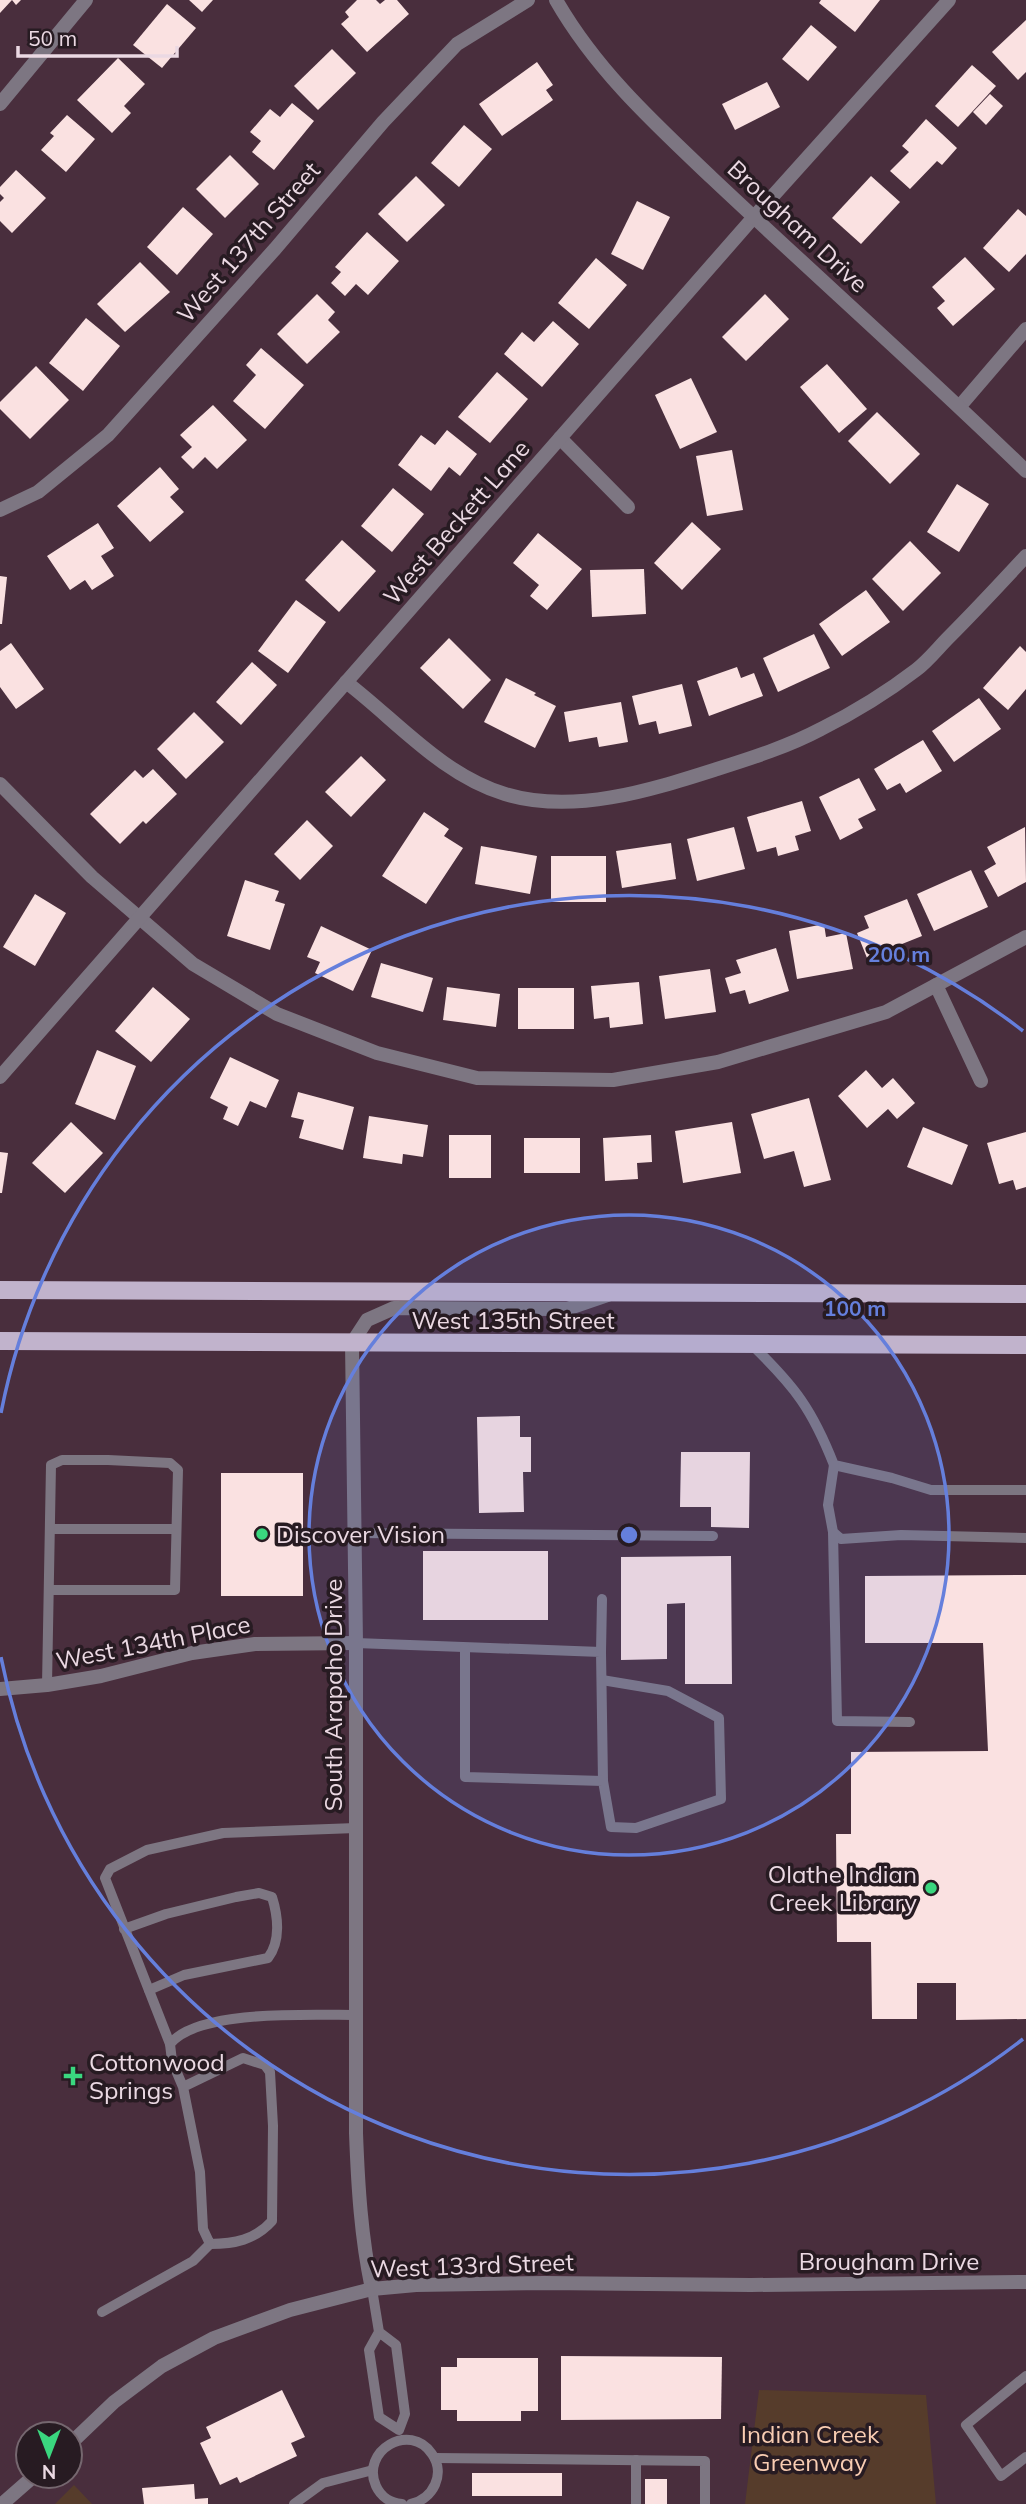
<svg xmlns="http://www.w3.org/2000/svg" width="1026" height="2504" font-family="Mulish,sans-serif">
  <rect width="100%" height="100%" fill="#492e3d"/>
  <!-- green -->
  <g fill="#563c2b">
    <path d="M759,2390L926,2395L936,2504H745Z"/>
    <path d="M74,2485L92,2504H55Z"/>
  </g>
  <!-- building -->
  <g fill="#fae1e1">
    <path d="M0,0H21L16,5L12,0L0,13Z"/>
    <path d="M189,0H213L202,12Z"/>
    <path d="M357,0H376L380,4L385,0H397L409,14L367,52L341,24L349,17L345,12Z"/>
    <path d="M821,0H880L855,32L819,3Z"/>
    <path d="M167,4L196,28L162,68L133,45Z"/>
    <path d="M1026,20V72L1018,80L992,52Z"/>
    <path d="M811,25L837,47L808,81L782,59Z"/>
    <path d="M332,49L356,73L318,110L294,86Z"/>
    <path d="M118,58L145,84L124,106L131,113L112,133L77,100Z"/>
    <path d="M537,62L553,85L546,90L553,100L502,136L479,104Z"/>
    <path d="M972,65L996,86L958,127L935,106Z"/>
    <path d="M767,82L780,107L735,130L722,104Z"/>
    <path d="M990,94L1003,106L986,125L973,112Z"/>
    <path d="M292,103L314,121L274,170L252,152L261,141L250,132L270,109L280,117Z"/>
    <path d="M67,115L95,139L66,172L41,150L54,136L50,133Z"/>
    <path d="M926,119L957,148L942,165L937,161L910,189L890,171L909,152L902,146Z"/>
    <path d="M464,125L492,149L459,187L431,163Z"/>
    <path d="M230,155L259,184L225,218L196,189Z"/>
    <path d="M16,170L46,198L12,233L0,221V202L4,198L0,194V187Z"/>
    <path d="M416,176L445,205L407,242L378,214Z"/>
    <path d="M871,176L900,202L861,244L832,218Z"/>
    <path d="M637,201L670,217L643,270L611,254Z"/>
    <path d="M183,207L213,234L177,275L147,247Z"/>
    <path d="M1018,209L1026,216V254L1009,272L983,248Z"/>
    <path d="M367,232L399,261L368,295L356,284L345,296L331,283L341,272L335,267Z"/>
    <path d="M965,257L995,289L953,326L937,308L945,301L932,287Z"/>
    <path d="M596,258L627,285L589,329L558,303Z"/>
    <path d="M140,262L170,292L125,332L97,304Z"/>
    <path d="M317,294L335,312L328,320L340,332L307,364L277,334Z"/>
    <path d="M765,294L789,319L746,361L722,337Z"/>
    <path d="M86,318L120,346L83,391L49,363Z"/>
    <path d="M553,321L579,344L542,387L504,354L522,332L534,342Z"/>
    <path d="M261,348L304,385L265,429L233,401L256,375L246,365Z"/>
    <path d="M827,364L867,409L839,433L800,387Z"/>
    <path d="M36,366L69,400L30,439L0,409V402Z"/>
    <path d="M497,372L528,399L490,443L458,417Z"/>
    <path d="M691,378L717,432L680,449L655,395Z"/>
    <path d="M213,405L247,440L217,469L205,457L193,469L181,457L192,447L180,435Z"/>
    <path d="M877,412L920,454L890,484L848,441Z"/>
    <path d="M447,430L477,454L460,476L449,467L431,491L398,465L421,435L435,445Z"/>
    <path d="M732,450L743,510L707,516L696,456Z"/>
    <path d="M160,467L179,489L170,497L184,512L150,542L117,506Z"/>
    <path d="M957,484L989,504L959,552L927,532Z"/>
    <path d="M393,488L424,514L392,552L361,526Z"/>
    <path d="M692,522L721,549L682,590L654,563Z"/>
    <path d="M98,523L114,548L101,556L114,576L92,590L85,580L70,590L47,556Z"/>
    <path d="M538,533L582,569L547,610L530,596L539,585L513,563Z"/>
    <path d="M342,540L376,571L339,612L305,580Z"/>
    <path d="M910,541L941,573L903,611L872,579Z"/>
    <path d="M644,569L646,614L592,617L590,570Z"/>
    <path d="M0,576L7,577L2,624H0Z"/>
    <path d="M866,590L890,622L842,656L819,624Z"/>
    <path d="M296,600L326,622L288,673L258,651Z"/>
    <path d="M814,634L830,668L778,692L763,658Z"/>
    <path d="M449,638L491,680L463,709L420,668Z"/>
    <path d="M11,643L44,689L16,709L0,687V651Z"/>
    <path d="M1020,646L1026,652V689L1008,710L983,688Z"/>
    <path d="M252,662L277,685L241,725L216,702Z"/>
    <path d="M737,667L741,678L754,673L763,696L709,716L697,681Z"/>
    <path d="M506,678L536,693L534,695L556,706L535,748L484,722Z"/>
    <path d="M682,684L692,726L659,734L656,721L639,725L632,696Z"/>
    <path d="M979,698L1001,729L954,762L932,731Z"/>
    <path d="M621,702L628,742L599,747L597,737L569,742L564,712Z"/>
    <path d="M194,712L224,742L186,779L157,749Z"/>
    <path d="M923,740L942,771L906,793L900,783L887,790L874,769Z"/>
    <path d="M361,756L386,780L351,817L325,792Z"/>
    <path d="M153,769L177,794L146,824L143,821L120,844L90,814L135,770L143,778Z"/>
    <path d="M859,778L876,810L858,819L863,828L840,840L819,797Z"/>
    <path d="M802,801L811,831L795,836L799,850L778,856L776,847L757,852L747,817Z"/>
    <path d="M424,812L449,829L444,836L463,848L426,904L382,876Z"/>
    <path d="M307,820L333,846L300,880L274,854Z"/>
    <path d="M734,827L745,869L697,881L687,839Z"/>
    <path d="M1025,827L1026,882L998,897L984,871L996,864L987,847Z"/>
    <path d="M671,843L676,879L622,888L616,851Z"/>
    <path d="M481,846L537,856L530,894L475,884Z"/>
    <rect x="551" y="856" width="55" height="46"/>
    <path d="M971,870L988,907L934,931L917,894Z"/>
    <path d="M245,880L279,891L275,901L285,904L270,950L227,936Z"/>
    <path d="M35,894L66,913L35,966L3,947Z"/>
    <path d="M907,899L922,936L867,958L857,933L869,928L864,916Z"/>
    <path d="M824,924L826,937L846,933L853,969L797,979L789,931Z"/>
    <path d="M321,926L372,950L353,991L315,973L320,962L307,957Z"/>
    <path d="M776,948L789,991L749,1004L745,990L730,994L725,978L741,973L736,960Z"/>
    <path d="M381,963L433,978L423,1012L371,997Z"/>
    <path d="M710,969L716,1012L665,1019L659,976Z"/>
    <path d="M639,982L643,1024L610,1028L609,1017L594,1019L591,986Z"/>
    <path d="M153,987L190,1019L151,1062L115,1031Z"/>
    <path d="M447,987L500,994L496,1027L443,1020Z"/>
    <rect x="518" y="988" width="56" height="41"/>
    <path d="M97,1050L136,1066L115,1120L75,1104Z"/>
    <path d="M230,1057L279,1080L266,1108L250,1101L238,1126L223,1119L228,1107L210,1098Z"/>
    <path d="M866,1070L882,1088L893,1078L915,1103L897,1119L888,1109L867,1128L838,1096Z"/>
    <path d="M298,1092L354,1107L343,1150L299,1138L304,1120L291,1117Z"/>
    <path d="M809,1098L831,1180L804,1187L794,1151L764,1159L751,1114Z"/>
    <path d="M369,1116L428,1125L423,1157L403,1154L402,1164L363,1158Z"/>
    <path d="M71,1122L103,1153L65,1193L32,1163Z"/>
    <path d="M732,1122L741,1173L683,1183L675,1131Z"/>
    <path d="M923,1127L968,1145L952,1185L907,1167Z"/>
    <path d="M1026,1132V1187L1016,1190L1013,1180L999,1184L987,1143Z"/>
    <rect x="449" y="1135" width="42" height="43"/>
    <path d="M651,1135L652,1162L637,1163L638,1179L605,1181L603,1138Z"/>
    <rect x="524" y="1138" width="56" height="35"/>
    <path d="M0,1152L8,1153L2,1193H0Z"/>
    <path d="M520,1416V1437H531V1472H523L524,1512L479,1513L477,1417Z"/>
    <path d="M681,1452H750L749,1528L711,1527V1507H680Z"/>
    <rect x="221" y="1473" width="82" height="123"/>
    <rect x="423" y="1551" width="125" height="69"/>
    <path d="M731,1556L732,1684H685V1603L667,1604V1659L621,1660V1557Z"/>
    <path d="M1026,1575V2019L956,2020V1983H917V2019H872L871,1942H837L836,1834H851V1752L988,1751L983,1643H865V1576Z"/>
    <path d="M561,2356L722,2357L721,2419L561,2420Z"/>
    <path d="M457,2358H538V2411H521V2421H457V2410H441V2367H457Z"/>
    <path d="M282,2390L305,2437L291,2443L297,2456L240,2483L237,2477L220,2485L200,2443L211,2438L206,2427Z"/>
    <rect x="472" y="2473" width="90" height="23"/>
    <rect x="645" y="2479" width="22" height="25"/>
    <path d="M194,2484L195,2499L208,2498V2504H144L142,2488Z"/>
  </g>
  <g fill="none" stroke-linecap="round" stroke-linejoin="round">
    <!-- service -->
    <g stroke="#7d7682" stroke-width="10">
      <path d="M753,1346C795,1387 812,1409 834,1465L892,1478L931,1490H1026"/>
      <path d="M834,1465L828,1505L833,1532L841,1539L901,1535L1026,1538"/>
      <path d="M50,1529H176"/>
      <path d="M833,1532L837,1721L910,1722"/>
      <path d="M355,1533L713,1536"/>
      <path d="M356,1643L601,1652L603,1781"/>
      <path d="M465,1648V1777L603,1781L611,1827L636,1828L721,1799L719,1718L668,1691L602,1680"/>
      <path d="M601,1652L602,1599"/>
      <path d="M47,1685L51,1465L62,1460H108L170,1463L178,1470L175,1590H50"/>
      <path d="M124,1929L166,1914L236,1897L259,1893L272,1897C278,1916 281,1941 268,1958L184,1975L149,1990"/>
      <path d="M170,2044L105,1878L110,1869L147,1850L223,1833L356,1828"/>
      <path d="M183,2087L243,2058L265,2065L270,2072L273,2126L272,2221C255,2240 234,2244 210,2244L203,2229L200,2172L183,2087L172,2061L170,2044C198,2009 312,2015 356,2015"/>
      <path d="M372,2289L379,2332L369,2350L379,2417L399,2430L405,2414L396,2345L379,2332"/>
      <path d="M102,2312L193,2261L210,2244"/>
      <path d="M1026,2376L966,2425L1001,2476L1026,2457"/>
      <path d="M435,2458L705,2461V2504"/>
      <path d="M636,2460V2504"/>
      <path d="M294,2504L323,2483L373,2470"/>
      <path d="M402,2504C391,2503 381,2497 376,2486C360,2451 410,2421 432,2454C446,2474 433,2499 411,2504"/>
    </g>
    <!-- minor -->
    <g stroke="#7d7682" stroke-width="14">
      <path d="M0,104L86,0"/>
      <path d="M960,406L1026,329"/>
      <path d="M560,438L628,507"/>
      <path d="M0,510L38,492L108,435L275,249L383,122L457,44L528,0"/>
      <path d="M346,682C397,721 442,775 505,794C574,815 651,790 717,769C752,758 789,746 821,729C855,712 886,693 916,670C928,661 938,648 949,637C976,610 1001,583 1026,556"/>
      <path d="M0,784L92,877L193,964L277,1014L377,1053L477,1078L613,1080L718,1062L886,1012L1026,937"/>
      <path d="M936,985L981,1081"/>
      <path d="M0,1077L753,218L949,0"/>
      <path d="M0,1689L47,1685L101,1676L192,1653L255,1644L356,1643"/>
      <path d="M372,2289C361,2237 358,2186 356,2133V1643L352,1343L367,1320L394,1308L567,1309L608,1295"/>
    </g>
    <!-- tertiary -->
    <g stroke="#7d7682" stroke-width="14">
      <path d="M556,0C596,70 654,123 712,178C816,276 923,371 1026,471"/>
      <path d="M70,2444L114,2402L162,2366L214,2338L290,2310L372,2289L416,2285L544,2283L751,2285L1026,2282"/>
      <path d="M2,2504L34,2476"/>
    </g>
    <!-- primary -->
    <g stroke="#c1b3cc" stroke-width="18">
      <path d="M0,1290L1026,1294"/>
      <path d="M0,1341L1026,1345"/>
    </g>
  </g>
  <!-- distance rings -->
  <circle cx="629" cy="1535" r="320" fill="#657fdc" fill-opacity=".12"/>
  <g fill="none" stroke="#657fdc" stroke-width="3.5">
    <circle cx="629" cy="1535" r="320"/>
    <path d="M1023 2039A640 640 0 0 1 1 1657M1 1413A640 640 0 0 1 1023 1031"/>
  </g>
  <!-- markers -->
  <g fill="#3ad77f" stroke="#271b22" stroke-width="2.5">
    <circle cx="262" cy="1534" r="7"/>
    <circle cx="931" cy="1888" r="7"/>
    <path d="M69.5 2065.5h7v7h7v7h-7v7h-7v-7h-7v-7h7z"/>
  </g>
  <g text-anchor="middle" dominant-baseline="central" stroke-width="7" stroke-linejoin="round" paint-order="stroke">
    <!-- street labels -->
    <g font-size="24" fill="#ebd9e3" stroke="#271b22">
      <text transform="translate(798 226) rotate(43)">Brougham Drive</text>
      <text transform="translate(248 242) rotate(-49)">West 137th Street</text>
      <text transform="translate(456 522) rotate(-49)">West Beckett Lane</text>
      <text x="513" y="1320">West 135th Street</text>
      <text transform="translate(153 1642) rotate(-11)">West 134th Place</text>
      <text transform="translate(333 1695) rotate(-90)">South Arapaho Drive</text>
      <text x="889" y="2261">Brougham Drive</text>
      <text transform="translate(472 2265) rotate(-2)">West 133rd Street</text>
    </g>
    <!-- poi labels -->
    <g font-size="24" fill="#ebd9e3" stroke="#271b22" text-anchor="start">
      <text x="276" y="1534">Discover Vision</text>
      <text x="917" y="1874" text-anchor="end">Olathe Indian<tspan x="917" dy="28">Creek Library</tspan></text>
      <text x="89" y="2062">Cottonwood<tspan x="89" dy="28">Springs</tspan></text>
    </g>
    <!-- park labels -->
    <g font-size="24" fill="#f8ccb2" stroke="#271b22">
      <text x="810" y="2434">Indian Creek<tspan x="810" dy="28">Greenway</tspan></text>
    </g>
  </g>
  <circle cx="629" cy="1535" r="10" fill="#657fdc" stroke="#271b22" stroke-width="3.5"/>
  <g font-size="21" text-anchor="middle" font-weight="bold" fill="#657fdc" stroke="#271b22" stroke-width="7" stroke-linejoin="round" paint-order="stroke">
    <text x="899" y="962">200 m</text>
    <text x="855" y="1316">100 m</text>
  </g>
  <!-- north arrow -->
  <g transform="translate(49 2455) rotate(180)"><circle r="33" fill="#271b22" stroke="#75676f" stroke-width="2"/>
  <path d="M0-5L12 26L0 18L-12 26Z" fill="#3ad77f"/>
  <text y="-10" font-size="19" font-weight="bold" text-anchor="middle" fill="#ebd9e3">N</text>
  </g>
  <!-- scale -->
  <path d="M18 46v10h159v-10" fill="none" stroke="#ebd9e3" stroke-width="3.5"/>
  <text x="28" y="46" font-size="21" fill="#ebd9e3" stroke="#271b22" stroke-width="5" paint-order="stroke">50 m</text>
</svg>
